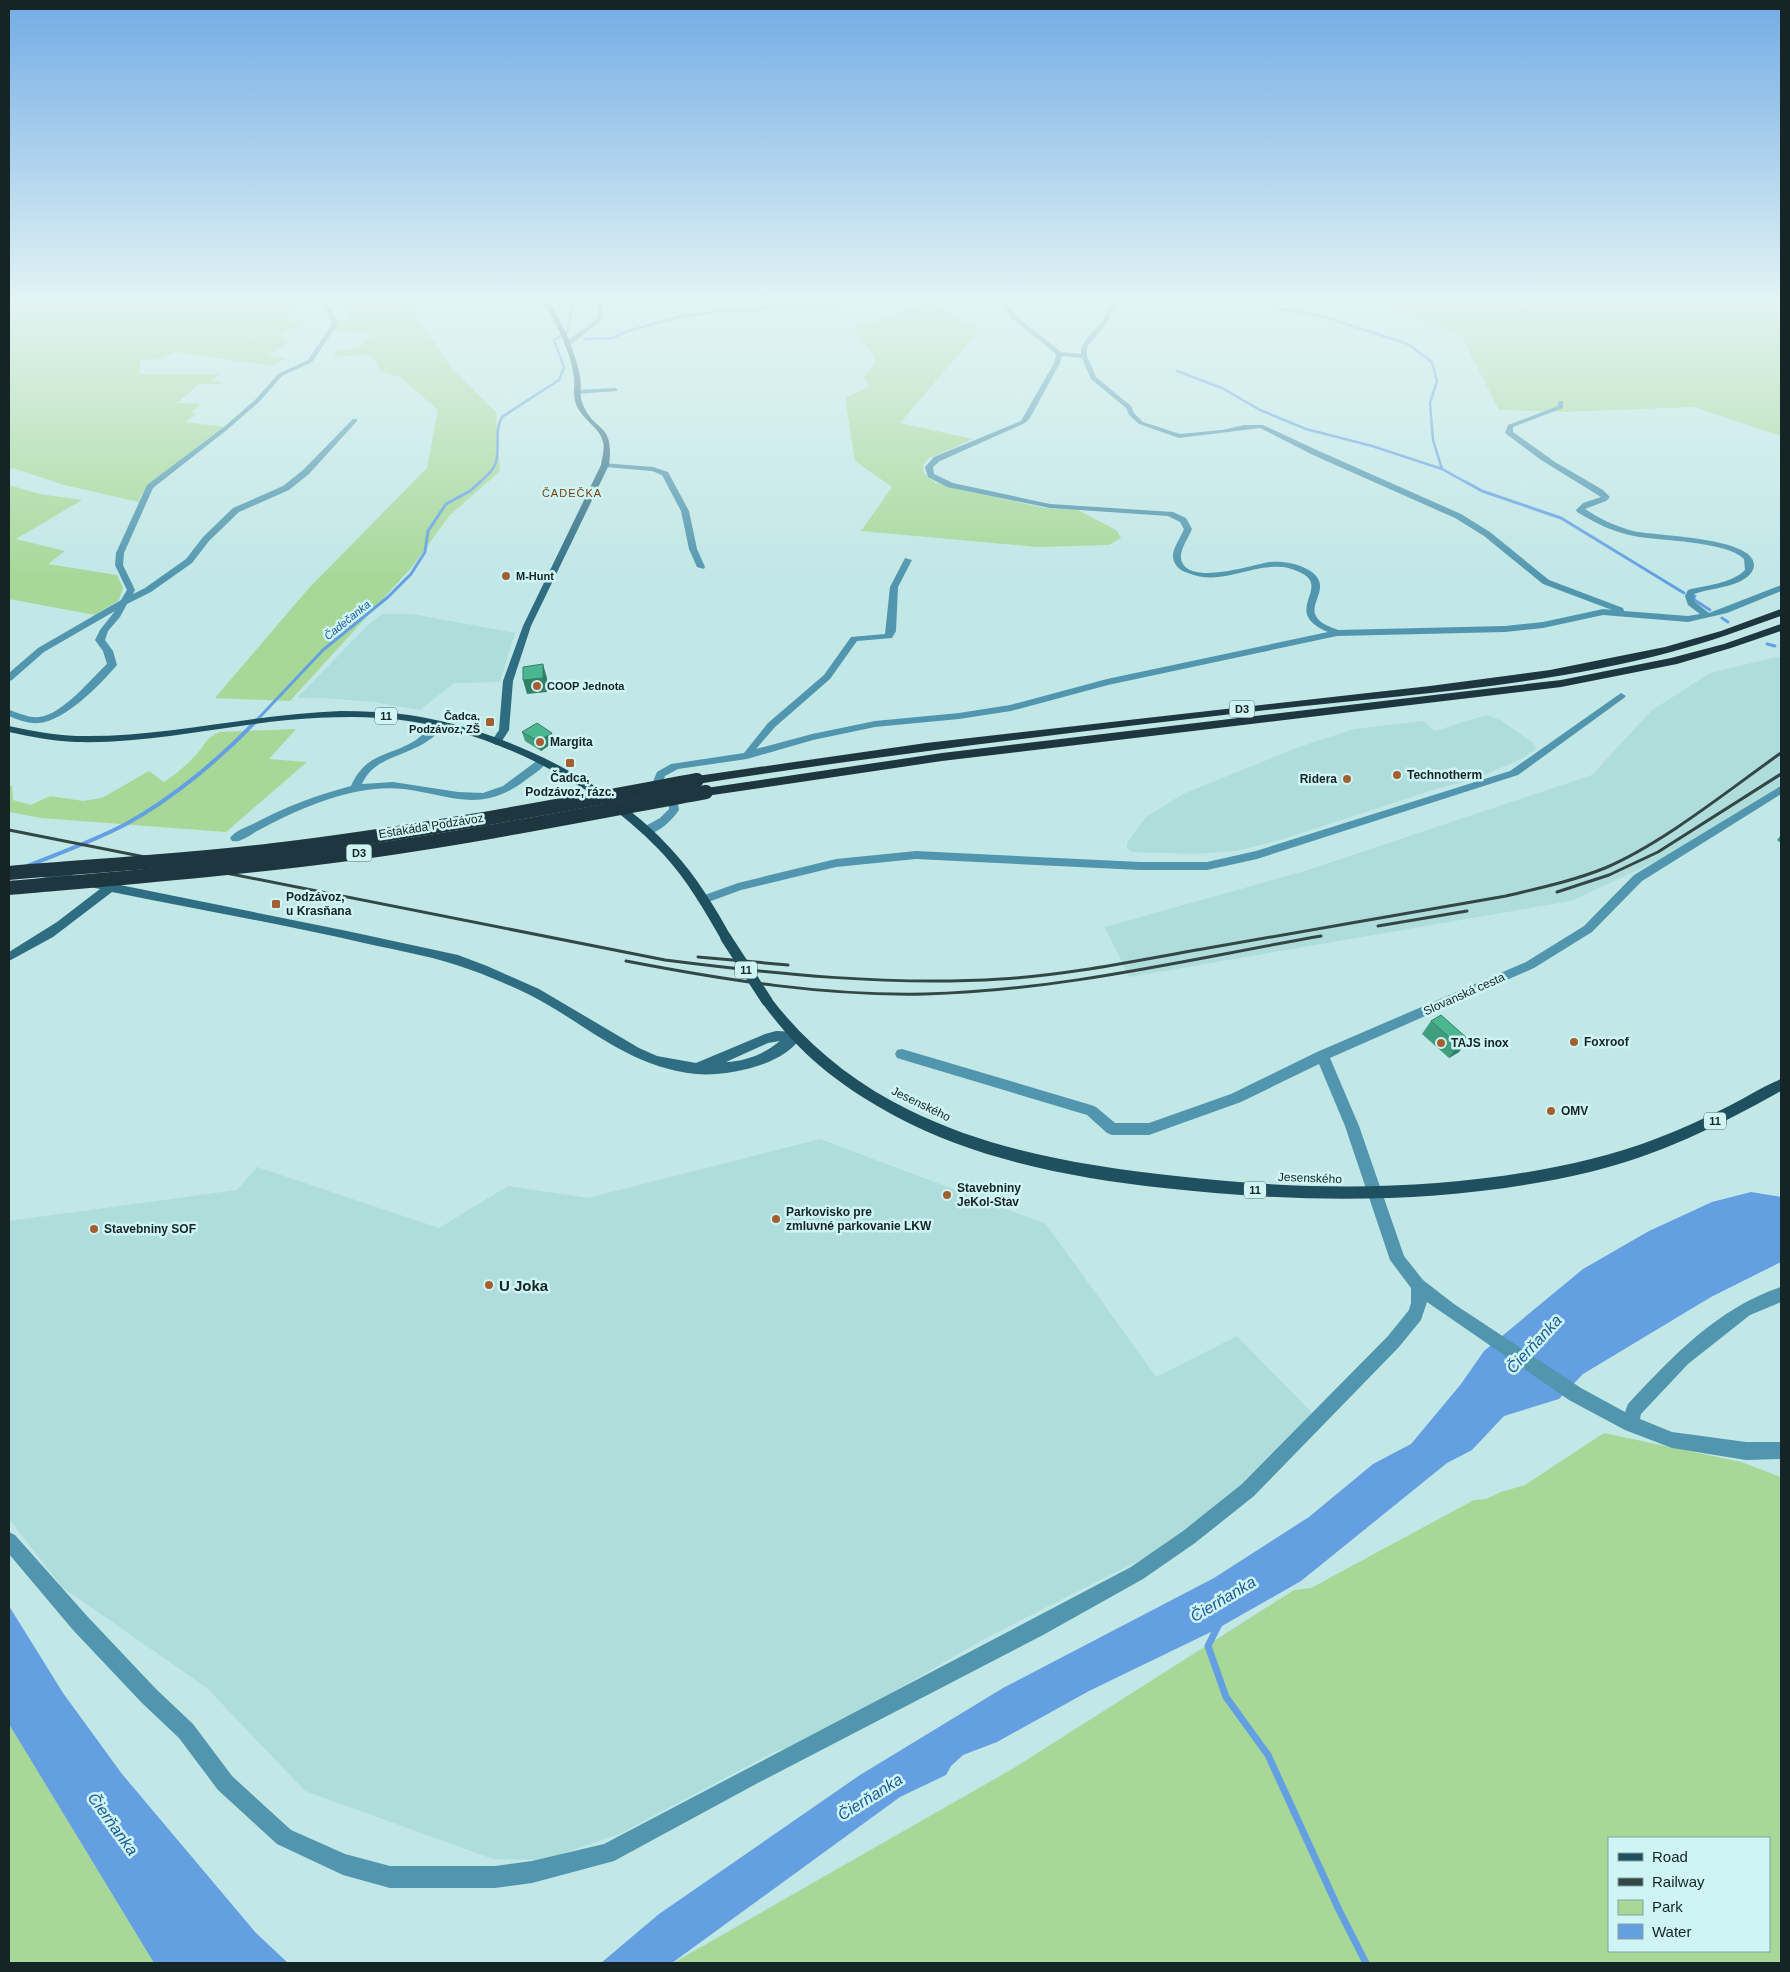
<svg xmlns="http://www.w3.org/2000/svg" width="1790" height="1972" font-family="Arial,sans-serif">
  <rect width="100%" height="100%" fill="#c1e7e6"/>
  <!-- built -->
  <g fill="#aedddc">
    <path d="M382,614H412L515,633L500,682L454,683L420,710L373,702L324,698H297L368,625Z"/>
    <path d="M1781,656V791L1670,855L1571,901L1129,977L1105,927L1305,871L1592,775L1651,711L1710,673Z"/>
    <path d="M1486,715L1500,720L1532,742L1536,749L1521,759L1475,779L1436,789L1280,840L1236,851L1196,854L1131,852L1127,848V843L1146,817L1183,794L1299,747L1354,729L1423,721L1435,731Z"/>
    <path d="M820,1139L1046,1224L1156,1377L1237,1336L1315,1416L1254,1478L1148,1556L986,1638L803,1744L776,1751L619,1834L544,1860L493,1859L305,1791L207,1688L62,1587L9,1519V1221L237,1190L257,1167L439,1228L508,1186L588,1198Z"/>
  </g>
  <!-- green -->
  <g fill="#a7d898" fill-rule="evenodd">
    <path d="M9,302H286L300,306L292,310L291,314L299,315L291,320L302,322L297,329L291,328L279,336L288,338L283,340L289,341L268,356L288,358L272,366L174,352L160,359L140,360V374H219L211,381L224,382L221,384H199L177,403L202,404L192,412L196,414L185,422L225,427L147,488L141,495L139,502L64,485L13,468L9,470Z"/>
    <path d="M343,302H407L452,369L496,412L500,471L449,516L412,567L290,701L215,698L309,588L427,468L438,410L400,377L381,372L371,354L335,357V352L362,346L364,339H375L370,333L335,331V320L349,318L343,307Z"/>
    <path d="M926,302H932L979,331L900,423L973,439L928,459L923,465L924,473L936,483L958,489L1045,508L1078,510L1116,530L1121,538L1109,545L1038,547L861,531L892,487L855,461L845,398L869,387L864,377L876,360L854,329Z"/>
    <path d="M1381,302H1781V436L1694,407L1561,412L1499,410L1461,335Z"/>
    <path d="M9,485L40,494L82,500L16,539L65,551L48,564L117,575L123,588L119,600L95,615L9,599Z"/>
    <path d="M296,729L269,759L307,762L226,832L41,818L9,812V785L12,786L13,800L31,805L50,796L83,801L102,798L149,771L164,782C176,774 186,766 195,756C206,745 205,737 221,732Z"/>
    <path d="M1604,1433L1741,1462L1781,1477V1963H673L1014,1768L1294,1590L1311,1588L1474,1500L1486,1499L1501,1492L1525,1485ZM1609,1838H1769V1951H1609Z"/>
    <path d="M9,1724L13,1730L154,1963H9Z"/>
  </g>
  <!-- water -->
  <g fill="#64a0e1">
    <path d="M1751,1192L1781,1197V1262L1711,1297L1583,1374L1559,1399L1504,1416L1472,1450L1447,1463L1301,1581L1215,1630L1089,1691L997,1742L963,1755L951,1766L946,1775L900,1797L672,1963H601L659,1914L860,1775L1003,1688L1214,1578L1309,1517L1373,1464L1411,1444L1461,1384L1484,1351L1583,1269L1649,1231L1712,1202Z"/>
    <path d="M9,1606L63,1693L122,1774L256,1933L288,1963H154L9,1724Z"/>
  </g>
  <g fill="none" stroke-linecap="round" stroke-linejoin="round">
    <!-- stream-far3 -->
    <g stroke="#64a0e1" stroke-width="2.5">
      <path d="M1277,308L1325,317L1408,344L1432,362L1437,381L1430,403L1433,440L1442,469"/>
      <path d="M585,339L612,338L628,331L678,317L714,312H743L772,307L831,306L854,302"/>
      <path d="M1177,371L1222,388L1260,410L1306,429L1372,446L1442,469L1469,484"/>
      <path d="M478,484C485,477 494,471 496,462C500,447 494,431 502,417L559,380L564,367L554,340L568,331L572,306L570,302"/>
    </g>
    <!-- stream-far2 -->
    <g stroke="#64a0e1" stroke-width="3">
      <path d="M1466,482L1482,491L1561,518L1684,593"/>
      <path d="M1695,596L1693,599L1710,610"/>
      <path d="M1722,618L1728,622"/>
      <path d="M1767,644L1775,646"/>
      <path d="M256,721L323,650L388,597L411,574L425,552L428,531L446,504L470,491L480,482"/>
    </g>
    <!-- stream-far1 -->
    <path stroke="#64a0e1" stroke-width="4" d="M27,866C60,853 94,841 126,824C172,799 221,758 257,720"/>
    <!-- stream -->
    <path stroke="#64a0e1" stroke-width="7" d="M1219,1624L1208,1646L1226,1697L1268,1755L1339,1910L1366,1963"/>
    <!-- street -->
    <g fill="#5196ae" fill-rule="evenodd">
      <path d="M321,302H327L338,324L312,362L282,376L260,401L228,429L153,488L124,553L123,565L135,590L133,594L145,588L186,559L203,537L233,508L283,486L303,470L353,419H357V421L309,474L289,490L239,512L209,541L192,563L151,592L127,604L120,617L108,631L105,640L113,651L117,665C101,684 65,721 39,723C29,724 18,720 9,716V710C19,713 28,718 39,717C62,715 91,679 107,664L103,651L95,640L100,630L115,611L44,652L12,680L9,681V673L38,648L121,600L127,590L115,565L116,553L147,485L224,427L256,399L278,374L308,360L332,324Z"/>
      <path d="M597,302L602,303L603,319L573,343L564,345V343L598,318Z"/>
      <path d="M1001,302H1007L1015,315L1061,352L1081,354C1081,340 1093,333 1101,323C1106,317 1107,308 1113,302H1119L1113,309L1107,323L1087,347V356L1096,377L1131,406L1134,413L1143,422L1180,434L1222,430L1245,425H1263L1319,451L1461,514L1490,532L1549,580L1623,608L1624,611L1688,616L1700,614L1688,605L1685,596L1688,590C1706,585 1731,584 1745,570L1744,559C1726,541 1661,541 1634,536C1613,532 1595,523 1577,512L1576,510L1583,503L1601,497L1541,460L1505,433L1508,425L1558,406L1559,401H1563V408L1513,427V432L1555,462L1603,490L1610,497L1606,501L1585,509C1600,519 1615,526 1633,531C1654,536 1757,537 1754,566C1753,574 1745,579 1739,582C1725,588 1709,589 1694,594L1695,602L1709,613L1781,585V591L1727,613L1688,622L1603,615L1543,628L1505,632L1337,636L1108,685L1011,711L959,719L875,727L813,740L747,759L678,769L665,776L662,784C667,794 679,799 679,810C672,820 656,837 642,834L641,831L642,828L660,818L669,809V806L657,795L652,784L657,772L671,764L744,753L768,723L824,675L851,637L885,634L890,587L905,558L912,560L898,587L896,631L892,638L857,641L830,679L775,727L756,749L812,734L875,721L959,713L1010,705L1107,679L1328,632C1278,611 1336,586 1297,571C1289,567 1280,566 1271,567C1242,569 1217,585 1188,573C1181,571 1174,566 1173,557C1172,549 1181,537 1184,529L1180,522L1168,516L1050,508L947,487L928,477L925,467L934,457L1021,421L1054,363L1056,354L1011,318ZM1062,356L1082,358L1091,379L1126,408L1129,415L1139,424L1179,438L1260,428L1313,455L1455,518L1484,536L1543,584L1612,610L1603,609L1543,622L1505,626L1338,630C1331,627 1320,624 1316,616C1308,603 1335,584 1307,569C1296,563 1282,561 1270,562C1254,564 1185,588 1181,558C1180,549 1189,537 1192,529L1186,518L1173,512L1050,504L953,483L934,474L933,467L940,461L1025,423L1030,418L1060,363Z"/>
      <path d="M615,388L617,389V391L576,394L573,392L576,390Z"/>
      <path d="M602,463L653,467L668,472L689,511L697,549L705,567L704,569L697,567L689,549L681,511L662,475L652,471L605,467H602Z"/>
      <path d="M1621,693L1626,696L1624,698L1518,775L1257,859L1207,870H1140L916,859L836,867L741,890L703,904L697,900L699,897L738,883L836,859L916,851L1140,862H1207L1256,851L1510,771Z"/>
      <path d="M441,721L446,724C438,734 427,743 415,748C395,758 372,761 362,784L393,782L458,792L483,793L503,786L538,760L542,759L547,762C542,769 534,774 527,779C482,814 453,796 404,789C387,787 371,789 355,792C321,799 289,814 259,830C251,834 241,843 232,841L230,838C235,831 246,827 253,824C285,807 317,795 351,786C366,752 389,757 416,740C424,734 432,724 441,721Z"/>
      <path d="M1781,786V794L1642,881L1592,932L1534,968L1330,1058L1359,1126L1404,1256L1423,1280L1454,1304L1581,1388L1625,1412L1628,1404C1673,1356 1718,1308 1781,1287V1302L1750,1315L1688,1364L1641,1414L1640,1419L1672,1432L1746,1442H1781V1459L1746,1460L1672,1448L1625,1430L1569,1400L1427,1302L1421,1320L1399,1347L1254,1496L1195,1543L1143,1579L1043,1635L756,1784L614,1861L532,1883L495,1888H390L343,1875L277,1844L218,1790L179,1738L142,1703L73,1630L9,1554V1532L15,1535L87,1616L156,1689L193,1724L232,1776L291,1830L345,1854L390,1866H495L532,1861L604,1844L1131,1567L1183,1531L1242,1484L1388,1336L1409,1310L1411,1303V1288L1390,1260L1345,1126L1319,1064L1241,1102L1149,1135H1112L1107,1133L1087,1115L897,1058L895,1054L897,1050L902,1049L1091,1105L1096,1107L1115,1123H1149L1231,1094L1317,1052L1526,962L1584,926L1634,875Z"/>
    </g>
    <!-- secondary -->
    <g fill="#2f6d82" fill-rule="evenodd">
      <path d="M543,302H549C563,323 575,351 580,376C582,384 579,394 582,402C593,434 615,420 609,465L531,626L513,681L509,730L500,744L496,745L491,742L499,730L503,681L523,626L601,465C602,458 605,449 603,442C601,428 579,418 575,401C573,393 575,385 574,377C571,353 557,323 543,302Z"/>
      <path d="M41,869L347,931L458,955L487,966L539,989L639,1048L657,1056L696,1063L765,1034L776,1031L800,1032L801,1036C787,1065 725,1077 696,1074C628,1067 588,1025 530,995C511,986 491,977 471,970C437,957 400,951 364,943C281,924 196,909 112,892L53,937L9,961V952L57,922L100,889L37,876L35,873L37,870ZM780,1041C764,1054 746,1061 726,1062L768,1043Z"/>
    </g>
    <!-- primary -->
    <g fill="#1e5060" fill-rule="evenodd">
      <path d="M341,711C364,711 387,712 409,715C499,728 612,782 672,850C696,876 715,907 732,938L730,941H722C705,911 687,880 664,855C603,788 497,733 408,721C368,715 328,717 288,720C217,727 147,744 76,742C53,741 31,737 9,732V726C31,731 54,735 77,736C165,738 252,714 341,711Z"/>
      <path d="M767,996L771,998C808,1046 854,1083 909,1110C992,1151 1084,1166 1176,1176C1314,1192 1456,1192 1591,1159C1637,1148 1681,1130 1723,1109C1742,1100 1761,1087 1781,1079V1091C1721,1125 1657,1156 1590,1172C1450,1205 1306,1204 1164,1188C1073,1178 977,1160 895,1116C840,1086 800,1055 763,1004L761,1001L763,998Z"/>
    </g>
    <!-- highway -->
    <g fill="#1d363f" fill-rule="evenodd">
      <path d="M1781,609V616C1745,629 1709,642 1671,652C1540,687 1402,695 1267,710C1076,732 886,754 697,784L691,780L697,776L926,743L1430,686L1550,670L1665,647L1721,631Z"/>
      <path d="M1781,624V631L1731,648L1677,664L1561,687L942,761L706,796L700,792L706,788L942,753L1561,680L1671,658L1724,644Z"/>
    </g>
    <!-- rail -->
    <g stroke="#344747" stroke-width="3">
      <path d="M9,830L665,960C775,974 890,986 1001,979C1070,975 1139,960 1208,948C1307,931 1407,913 1506,896C1539,888 1573,881 1605,868C1665,842 1727,791 1781,753"/>
      <path d="M1557,892L1609,875L1658,852L1781,774"/>
      <path d="M1378,926L1467,911"/>
      <path d="M698,957L788,965"/>
      <path d="M626,961C725,980 824,996 925,994C1058,991 1190,959 1321,936"/>
    </g>
    <!-- primary-bridge -->
    <path stroke="#1e5060" stroke-width="11" d="M726,938L767,1001"/>
    <!-- highway-bridge -->
    <g stroke="#1d363f" stroke-width="14">
      <path d="M9,873C103,865 197,860 291,848C427,831 562,805 697,780"/>
      <path d="M9,888C122,878 235,869 348,854C468,838 587,814 706,792"/>
    </g>
  </g>
  <!-- wall -->
  <g fill="#409d7d">
    <path d="M522,732L554,742L541,751L525,741Z"/>
    <path d="M1781,835V843L1777,840Z"/>
    <path d="M1431,1021L1468,1039L1459,1052L1449,1058L1422,1034Z"/>
  </g>
  <!-- shaded-wall -->
  <g fill="#348066">
    <path d="M543,664L547,678V692L527,694L523,680Z"/>
    <path d="M552,733L554,742L541,751L538,741Z"/>
    <path d="M1468,1039L1459,1052L1449,1058L1458,1045Z"/>
  </g>
  <!-- building -->
  <g fill="#4bb791" stroke="#348066">
    <path d="M543,664V678L523,680V667Z"/>
    <path d="M537,723L552,733L538,741L522,732Z"/>
    <path d="M1441,1015L1468,1039L1458,1045L1431,1021Z"/>
  </g>
  <!-- sky -->
  <linearGradient id="sky" x2="0" y2="1"><stop stop-color="#73ace5"/><stop offset="0.52" stop-color="#e3f4f4"/><stop offset="1" stop-color="#e3f4f4" stop-opacity="0"/></linearGradient>
  <rect width="1790" height="578" fill="url(#sky)"/>
  <!-- markers -->
  <g fill="#a35f2f" stroke="#cef4f4" stroke-width="2">
    <circle cx="506" cy="576" r="5"/>
    <circle cx="537" cy="686" r="5"/>
    <rect x="485" y="717" width="10" height="10" rx="2.5"/>
    <circle cx="540" cy="742" r="5"/>
    <rect x="565" y="758" width="10" height="10" rx="2.5"/>
    <circle cx="1397" cy="775" r="5"/>
    <circle cx="1347" cy="779" r="5"/>
    <rect x="271" y="899" width="10" height="10" rx="2.5"/>
    <circle cx="1574" cy="1042" r="5"/>
    <circle cx="1441" cy="1043" r="5"/>
    <circle cx="1551" cy="1111" r="5"/>
    <circle cx="947" cy="1195" r="5"/>
    <circle cx="776" cy="1219" r="5"/>
    <circle cx="94" cy="1229" r="5"/>
    <circle cx="489" cy="1285" r="5"/>
  </g>
  <g text-anchor="middle" dominant-baseline="central" stroke-width="5" stroke-linejoin="round" paint-order="stroke">
    <!-- far-neighbourhood labels -->
    <g font-size="11" letter-spacing="1" fill="#793d0d" stroke="#cef4f4">
      <text x="572" y="493">ČADEČKA</text>
    </g>
    <!-- far-poi labels -->
    <g font-size="11" font-weight="bold" fill="#152424" stroke="#cef4f4" text-anchor="start">
      <text x="516" y="576">M-Hunt</text>
      <text x="547" y="686">COOP Jednota</text>
      <text x="480" y="716" text-anchor="end">Čadca,<tspan x="480" dy="13">Podzávoz, ZŠ</tspan></text>
    </g>
    <!-- far-water labels -->
    <g font-size="11" font-style="italic" fill="#1c5a96" stroke="#cef4f4">
      <text transform="translate(347 620) rotate(-39)">Čadečanka</text>
    </g>
    <!-- shield labels -->
    <g fill="#cef4f4" stroke="#4c6262" stroke-width="1">
      <rect x="1229.5" y="700.5" width="25" height="17" rx="4"/>
      <rect x="375" y="707.5" width="22" height="17" rx="4"/>
      <rect x="346.5" y="844.5" width="25" height="17" rx="4"/>
      <rect x="735" y="961.5" width="22" height="17" rx="4"/>
      <rect x="1704" y="1112.5" width="22" height="17" rx="4"/>
      <rect x="1244" y="1181.5" width="22" height="17" rx="4"/>
    </g>
    <g font-size="11" font-weight="bold" fill="#152424">
      <text x="1242" y="709">D3</text>
      <text x="386" y="716">11</text>
      <text x="359" y="853">D3</text>
      <text x="746" y="970">11</text>
      <text x="1715" y="1121">11</text>
      <text x="1255" y="1190">11</text>
    </g>
    <!-- poi labels -->
    <g font-size="12" font-weight="bold" fill="#152424" stroke="#cef4f4" text-anchor="start">
      <text x="550" y="742">Margita</text>
      <text x="1407" y="775">Technotherm</text>
      <text x="570" y="778" text-anchor="middle">Čadca,<tspan x="570" dy="14">Podzávoz, rázc.</tspan></text>
      <text x="1337" y="779" text-anchor="end">Ridera</text>
      <text x="286" y="897">Podzávoz,<tspan x="286" dy="14">u Krasňana</tspan></text>
      <text x="1584" y="1042">Foxroof</text>
      <text x="1451" y="1043">TAJS inox</text>
      <text x="1561" y="1111">OMV</text>
      <text x="957" y="1188">Stavebniny<tspan x="957" dy="14">JeKol-Stav</tspan></text>
      <text x="786" y="1212">Parkovisko pre<tspan x="786" dy="14">zmluvné parkovanie LKW</tspan></text>
      <text x="104" y="1229">Stavebniny SOF</text>
    </g>
    <!-- street labels -->
    <g font-size="12" fill="#152424" stroke="#cef4f4">
      <text transform="translate(431 826) rotate(-9)">Estakáda Podzávoz</text>
      <text transform="translate(1464 994) rotate(-24)">Slovanská cesta</text>
      <text transform="translate(921 1104) rotate(26)">Jesenského</text>
      <text transform="translate(1310 1178) rotate(2)">Jesenského</text>
    </g>
    <!-- near-poi labels -->
    <g font-size="15" font-weight="bold" fill="#152424" stroke="#cef4f4" text-anchor="start">
      <text x="499" y="1285">U Joka</text>
    </g>
    <!-- near-water labels -->
    <g font-size="16" font-style="italic" fill="#1c5a96" stroke="#cef4f4">
      <text transform="translate(1534 1344) rotate(-47)">Čierňanka</text>
      <text transform="translate(1223 1599) rotate(-31)">Čierňanka</text>
      <text transform="translate(870 1797) rotate(-32)">Čierňanka</text>
      <text transform="translate(113 1824) rotate(54)">Čierňanka</text>
    </g>
  </g>
  <!-- border -->
  <rect width="1790" height="1972" fill="none" stroke="#152424" stroke-width="20"/>
  <!-- legend -->
  <rect x="1608" y="1837" width="162" height="115" fill="#cef4f4" stroke="#84a1a1"/>
  <rect x="1618" y="1853" width="25" height="8" fill="#1e5060" stroke="#84a1a1"/>
  <text x="1652" y="1862" font-size="15" fill="#152424">Road</text>
  <rect x="1618" y="1878" width="25" height="8" fill="#344747" stroke="#84a1a1"/>
  <text x="1652" y="1887" font-size="15" fill="#152424">Railway</text>
  <rect x="1618" y="1900" width="25" height="15" fill="#a7d898" stroke="#84a1a1"/>
  <text x="1652" y="1912" font-size="15" fill="#152424">Park</text>
  <rect x="1618" y="1924" width="25" height="15" fill="#64a0e1" stroke="#84a1a1"/>
  <text x="1652" y="1937" font-size="15" fill="#152424">Water</text>
</svg>
